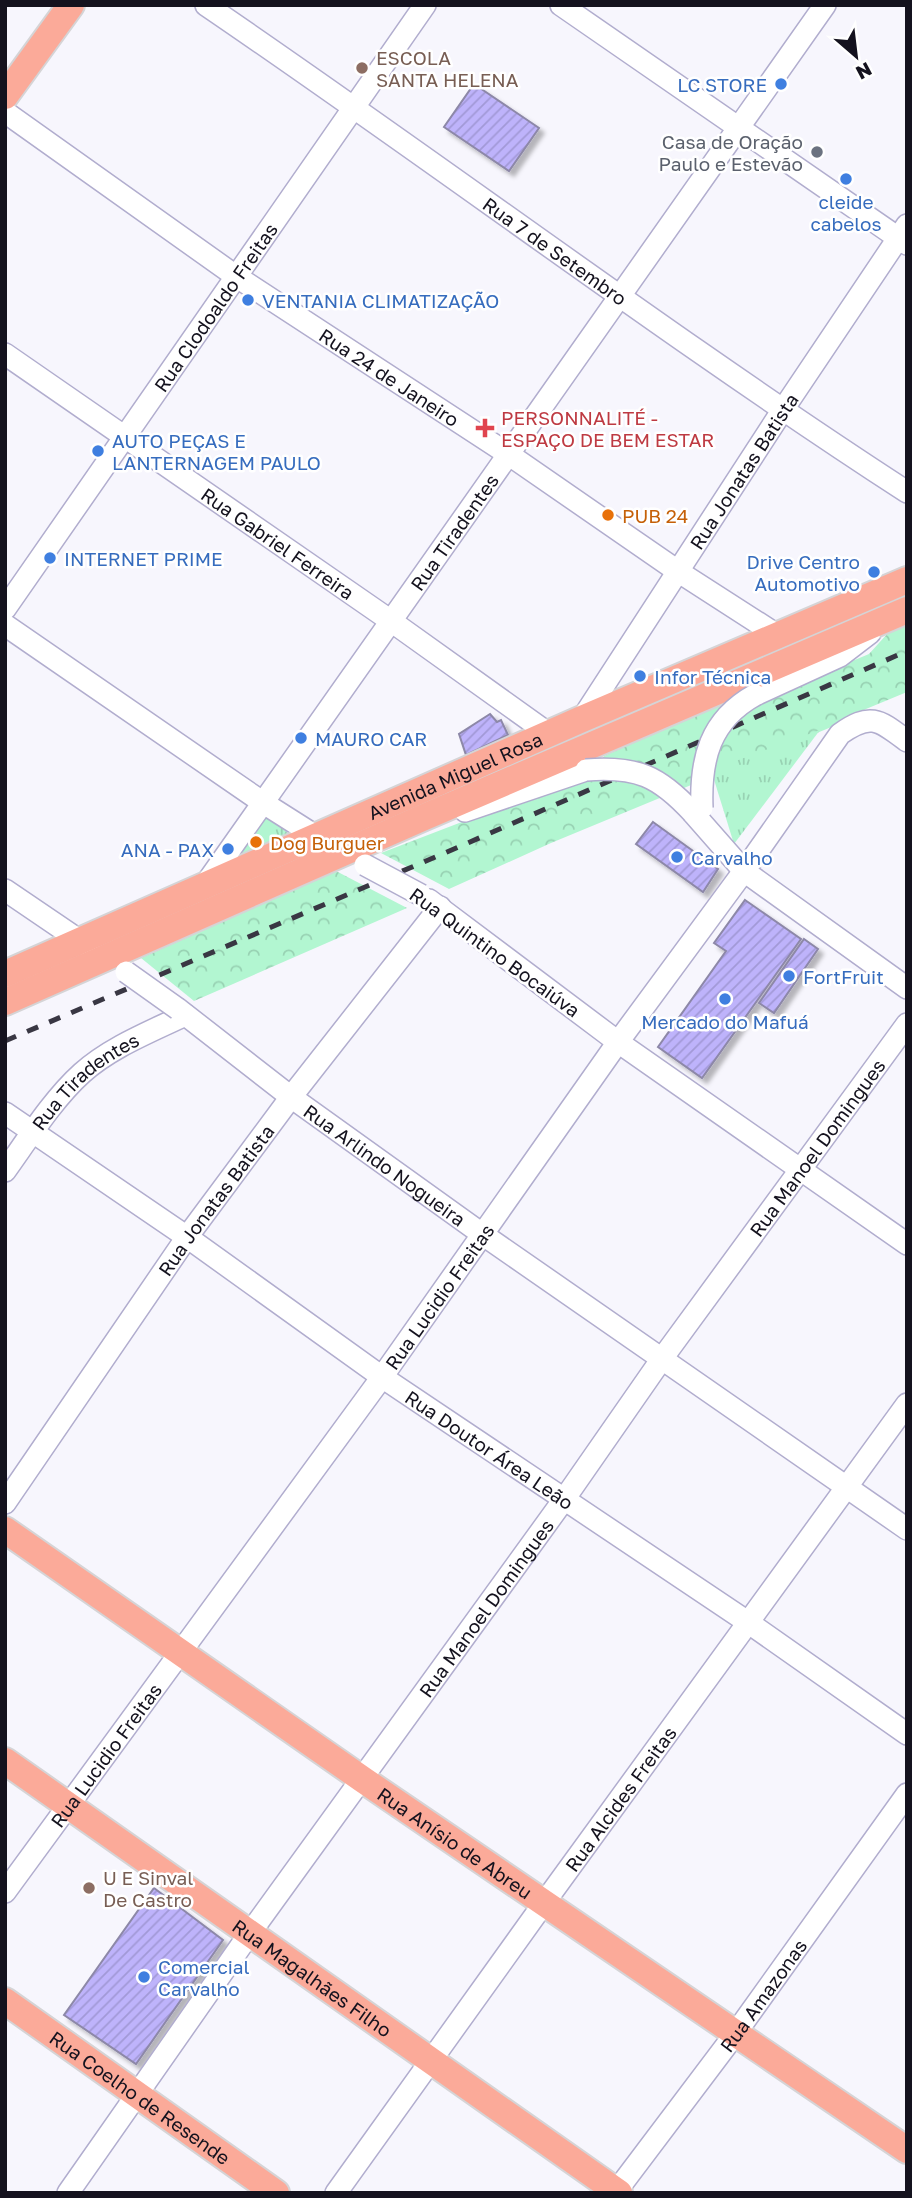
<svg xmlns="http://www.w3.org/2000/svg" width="912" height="2198" font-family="'Golos Text',sans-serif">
  <defs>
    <pattern id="forest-crowns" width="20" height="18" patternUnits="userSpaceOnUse" patternTransform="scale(1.75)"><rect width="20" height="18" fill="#b2f6d1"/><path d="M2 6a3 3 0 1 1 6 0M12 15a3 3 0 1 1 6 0" fill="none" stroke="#98d2b3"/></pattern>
    <pattern id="park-tufts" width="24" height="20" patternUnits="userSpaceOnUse" patternTransform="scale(1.75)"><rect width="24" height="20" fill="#b2f6d1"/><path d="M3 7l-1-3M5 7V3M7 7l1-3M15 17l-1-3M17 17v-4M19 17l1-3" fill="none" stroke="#98d2b3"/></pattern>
    <pattern id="building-hatch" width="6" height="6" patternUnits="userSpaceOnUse" patternTransform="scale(1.75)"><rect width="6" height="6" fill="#beb3fb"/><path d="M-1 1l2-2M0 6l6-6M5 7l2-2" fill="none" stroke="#a299d7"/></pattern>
    <filter id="shadow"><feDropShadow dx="5" dy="5" stdDeviation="2" flood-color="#0004"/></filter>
  </defs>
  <rect width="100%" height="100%" fill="#f7f6fd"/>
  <!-- forest -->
  <g fill="url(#forest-crowns)">
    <path d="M907,624V692L866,709L841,723L551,843L449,889L381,853L569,781L593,776L604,756L734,696L751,703L869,654L888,633Z"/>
    <path d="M336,871L407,908L194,1001L141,958Z"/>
  </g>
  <!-- park -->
  <g fill="url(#park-tufts)">
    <path d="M820,730L734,844L711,770Z"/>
    <path d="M265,814L290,835L242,856L239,853Z"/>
  </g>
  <!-- building -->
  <g fill="url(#building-hatch)" stroke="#8d88a8" stroke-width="2" filter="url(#shadow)">
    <path d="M474,84L539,128L509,171L444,127Z"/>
    <path d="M490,714L497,722L501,720L508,735L466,755L459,734Z"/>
    <path d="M653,822L718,869L703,892L636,844Z"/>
    <path d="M745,900L801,939L702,1078L658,1047L726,951L714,943Z"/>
    <path d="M804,939L818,949L774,1013L759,1003Z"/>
    <path d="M154,1888L223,1940L136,2064L64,2015Z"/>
  </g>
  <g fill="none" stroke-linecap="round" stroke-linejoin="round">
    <defs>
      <g id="minor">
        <path id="s1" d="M206,5C441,165 668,337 907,492"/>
        <path d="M561,5L907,244"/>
        <path id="s2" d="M5,112L237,277L508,454L679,572L777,635"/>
        <path id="s3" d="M5,354L391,621L549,734"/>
        <path id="s4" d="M5,609L425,5"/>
        <path d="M5,625L262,802L325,842"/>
        <path d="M755,695L840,656L870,633"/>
        <path id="s5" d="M582,719L782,411L907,225"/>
        <path d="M465,811L586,770"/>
        <path d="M693,813L744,871L907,988"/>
        <path id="s6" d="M205,885L825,5"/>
        <path d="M5,890L89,947"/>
        <path d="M429,900L618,1042L907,1244"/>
        <path id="s7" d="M178,1009L291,1097L482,1234L907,1529"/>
        <path id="s8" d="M5,1113L187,1237L382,1377L749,1623L907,1734"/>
        <path id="s9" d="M5,1171C28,1139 53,1099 82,1073C111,1047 150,1032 185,1015"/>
        <path id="s10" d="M5,1503L187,1237L291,1097L440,907"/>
        <path id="s11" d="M5,1892L382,1377L618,1042L744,871L840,734C871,712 879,720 907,741"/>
        <path id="s12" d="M68,2193L250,1933L565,1498L661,1360L907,1024"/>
        <path id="s13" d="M336,2193L544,1903L907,1404"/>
        <path id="s14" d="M615,2193L735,2034L907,1794"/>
      </g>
      <g id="major">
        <path d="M5,96L71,5"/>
        <path id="s15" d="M5,974L582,719L907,580"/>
        <path d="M5,1002L422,818L907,610"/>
        <path id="s16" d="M5,1530L362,1779L907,2150"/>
        <path id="s17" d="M5,1761L619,2193"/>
        <path id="s18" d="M5,2001L276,2193"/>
      </g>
    </defs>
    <!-- minor casing -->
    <use href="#minor" stroke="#b1adce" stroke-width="24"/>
    <!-- major casing -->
    <use href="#major" stroke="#d5d4d6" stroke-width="30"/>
    <!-- minor -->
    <use href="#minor" stroke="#fff" stroke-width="21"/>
    <!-- major -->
    <use href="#major" stroke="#fbaa99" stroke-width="26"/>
    <!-- rail -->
    <path stroke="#393743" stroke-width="5" stroke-dasharray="12 12" stroke-linecap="butt" d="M5,1041L447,852L907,651"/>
    <defs>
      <g id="minor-bridge">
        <path d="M586,770C637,766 659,776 693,813"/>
        <path d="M702,808C700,759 710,720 755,695"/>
        <path d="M365,865L421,895"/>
        <path d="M126,972L178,1009"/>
      </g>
    </defs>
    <!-- minor-bridge casing -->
    <use href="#minor-bridge" stroke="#b1adce" stroke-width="24" stroke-linecap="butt"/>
    <!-- minor-bridge -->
    <use href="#minor-bridge" stroke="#fff" stroke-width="21"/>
  </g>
  <!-- markers -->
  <g fill="#8d6e63" stroke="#fff" stroke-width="2.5">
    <circle cx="362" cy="68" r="7"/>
    <circle cx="89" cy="1888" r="7"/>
  </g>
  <g fill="#3f7fe0" stroke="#fff" stroke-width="2.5">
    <circle cx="781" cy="84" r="7"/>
    <circle cx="846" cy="179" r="7"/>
    <circle cx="248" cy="300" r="7"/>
    <circle cx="98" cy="451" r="7"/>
    <circle cx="50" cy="558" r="7"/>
    <circle cx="874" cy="572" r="7"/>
    <circle cx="640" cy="676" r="7"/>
    <circle cx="301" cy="738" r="7"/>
    <circle cx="228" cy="849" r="7"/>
    <circle cx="677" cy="857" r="7"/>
    <circle cx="789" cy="976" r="7"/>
    <circle cx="725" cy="999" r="7"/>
    <circle cx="144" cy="1977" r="7"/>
  </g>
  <circle fill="#6b7280" stroke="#fff" stroke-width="2.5" cx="817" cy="152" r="7"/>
  <path fill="#e0444e" stroke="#fff" stroke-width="2.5" d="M481.5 417.5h7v7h7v7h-7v7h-7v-7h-7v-7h7z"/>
  <g fill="#e8710a" stroke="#fff" stroke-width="2.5">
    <circle cx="608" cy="515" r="7"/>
    <circle cx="256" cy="842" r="7"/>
  </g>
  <g text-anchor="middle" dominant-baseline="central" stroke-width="5" stroke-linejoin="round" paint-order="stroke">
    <!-- education labels -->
    <g font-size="19" fill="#785e54" stroke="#fff" text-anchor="start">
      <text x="376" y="57">ESCOLA<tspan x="376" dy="22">SANTA HELENA</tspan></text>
      <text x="103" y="1877">U E Sinval<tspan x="103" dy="22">De Castro</tspan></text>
    </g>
    <!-- shop labels -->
    <g font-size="19" fill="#366cbe" stroke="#fff" text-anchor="start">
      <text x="767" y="84" text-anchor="end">LC STORE</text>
      <text x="846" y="201" text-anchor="middle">cleide<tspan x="846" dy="22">cabelos</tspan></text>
      <text x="262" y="300">VENTANIA CLIMATIZAÇÃO</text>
      <text x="112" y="440">AUTO PEÇAS E<tspan x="112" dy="22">LANTERNAGEM PAULO</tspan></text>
      <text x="64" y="558">INTERNET PRIME</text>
      <text x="860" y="561" text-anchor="end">Drive Centro<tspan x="860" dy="22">Automotivo</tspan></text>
      <text x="654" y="676">Infor Técnica</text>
      <text x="315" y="738">MAURO CAR</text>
      <text x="214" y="849" text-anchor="end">ANA - PAX</text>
      <text x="691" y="857">Carvalho</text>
      <text x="803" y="976">FortFruit</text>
      <text x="725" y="1021" text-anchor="middle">Mercado do Mafuá</text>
      <text x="158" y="1966">Comercial<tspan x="158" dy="22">Carvalho</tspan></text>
    </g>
    <!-- worship labels -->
    <g font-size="19" fill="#5b616d" stroke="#fff" text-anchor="end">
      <text x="803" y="141">Casa de Oração<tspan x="803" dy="22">Paulo e Estevão</tspan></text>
    </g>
    <!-- street labels -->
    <g font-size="19" fill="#14121e" stroke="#fff">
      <text stroke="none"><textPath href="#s1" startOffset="427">Rua 7 de Setembro</textPath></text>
      <text stroke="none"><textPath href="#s4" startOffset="368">Rua Clodoaldo Freitas</textPath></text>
      <text stroke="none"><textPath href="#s2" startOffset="467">Rua 24 de Janeiro</textPath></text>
      <text stroke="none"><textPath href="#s5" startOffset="296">Rua Jonatas Batista</textPath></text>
      <text stroke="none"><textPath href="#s6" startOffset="432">Rua Tiradentes</textPath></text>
      <text stroke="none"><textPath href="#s3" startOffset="332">Rua Gabriel Ferreira</textPath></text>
      <text stroke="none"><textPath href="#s15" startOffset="492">Avenida Miguel Rosa</textPath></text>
      <text transform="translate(495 952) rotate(36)">Rua Quintino Bocaiúva</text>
      <text stroke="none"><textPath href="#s9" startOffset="122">Rua Tiradentes</textPath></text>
      <text stroke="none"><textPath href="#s12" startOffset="1286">Rua Manoel Domingues</textPath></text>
      <text stroke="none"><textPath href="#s7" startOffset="259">Rua Arlindo Nogueira</textPath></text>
      <text stroke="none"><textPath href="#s10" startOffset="369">Rua Jonatas Batista</textPath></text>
      <text stroke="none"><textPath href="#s11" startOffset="737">Rua Lucidio Freitas</textPath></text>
      <text stroke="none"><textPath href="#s8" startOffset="590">Rua Doutor Área Leão</textPath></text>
      <text stroke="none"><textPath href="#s12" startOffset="719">Rua Manoel Domingues</textPath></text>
      <text stroke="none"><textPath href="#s11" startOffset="170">Rua Lucidio Freitas</textPath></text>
      <text stroke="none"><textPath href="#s13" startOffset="486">Rua Alcides Freitas</textPath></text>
      <text stroke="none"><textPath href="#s16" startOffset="548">Rua Anísio de Abreu</textPath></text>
      <text stroke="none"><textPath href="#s17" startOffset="376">Rua Magalhães Filho</textPath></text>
      <text stroke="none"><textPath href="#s14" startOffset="247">Rua Amazonas</textPath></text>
      <text stroke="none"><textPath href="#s18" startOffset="166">Rua Coelho de Resende</textPath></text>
    </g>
    <!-- health labels -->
    <g font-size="19" fill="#be3a42" stroke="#fff" text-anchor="start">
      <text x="501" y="417">PERSONNALITÉ -<tspan x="501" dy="22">ESPAÇO DE BEM ESTAR</tspan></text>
    </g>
    <!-- food labels -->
    <g font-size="19" fill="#c56008" stroke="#fff" text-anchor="start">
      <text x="622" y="515">PUB 24</text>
      <text x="270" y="842">Dog Burguer</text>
    </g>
  </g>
  <!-- border -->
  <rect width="912" height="2198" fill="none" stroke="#14121e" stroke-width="14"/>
  <!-- north arrow -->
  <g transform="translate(856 56) rotate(152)" stroke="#ffffff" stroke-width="5" paint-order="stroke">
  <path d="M0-5L12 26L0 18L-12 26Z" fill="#14121e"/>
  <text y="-10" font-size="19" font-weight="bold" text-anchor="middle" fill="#14121e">N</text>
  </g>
</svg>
